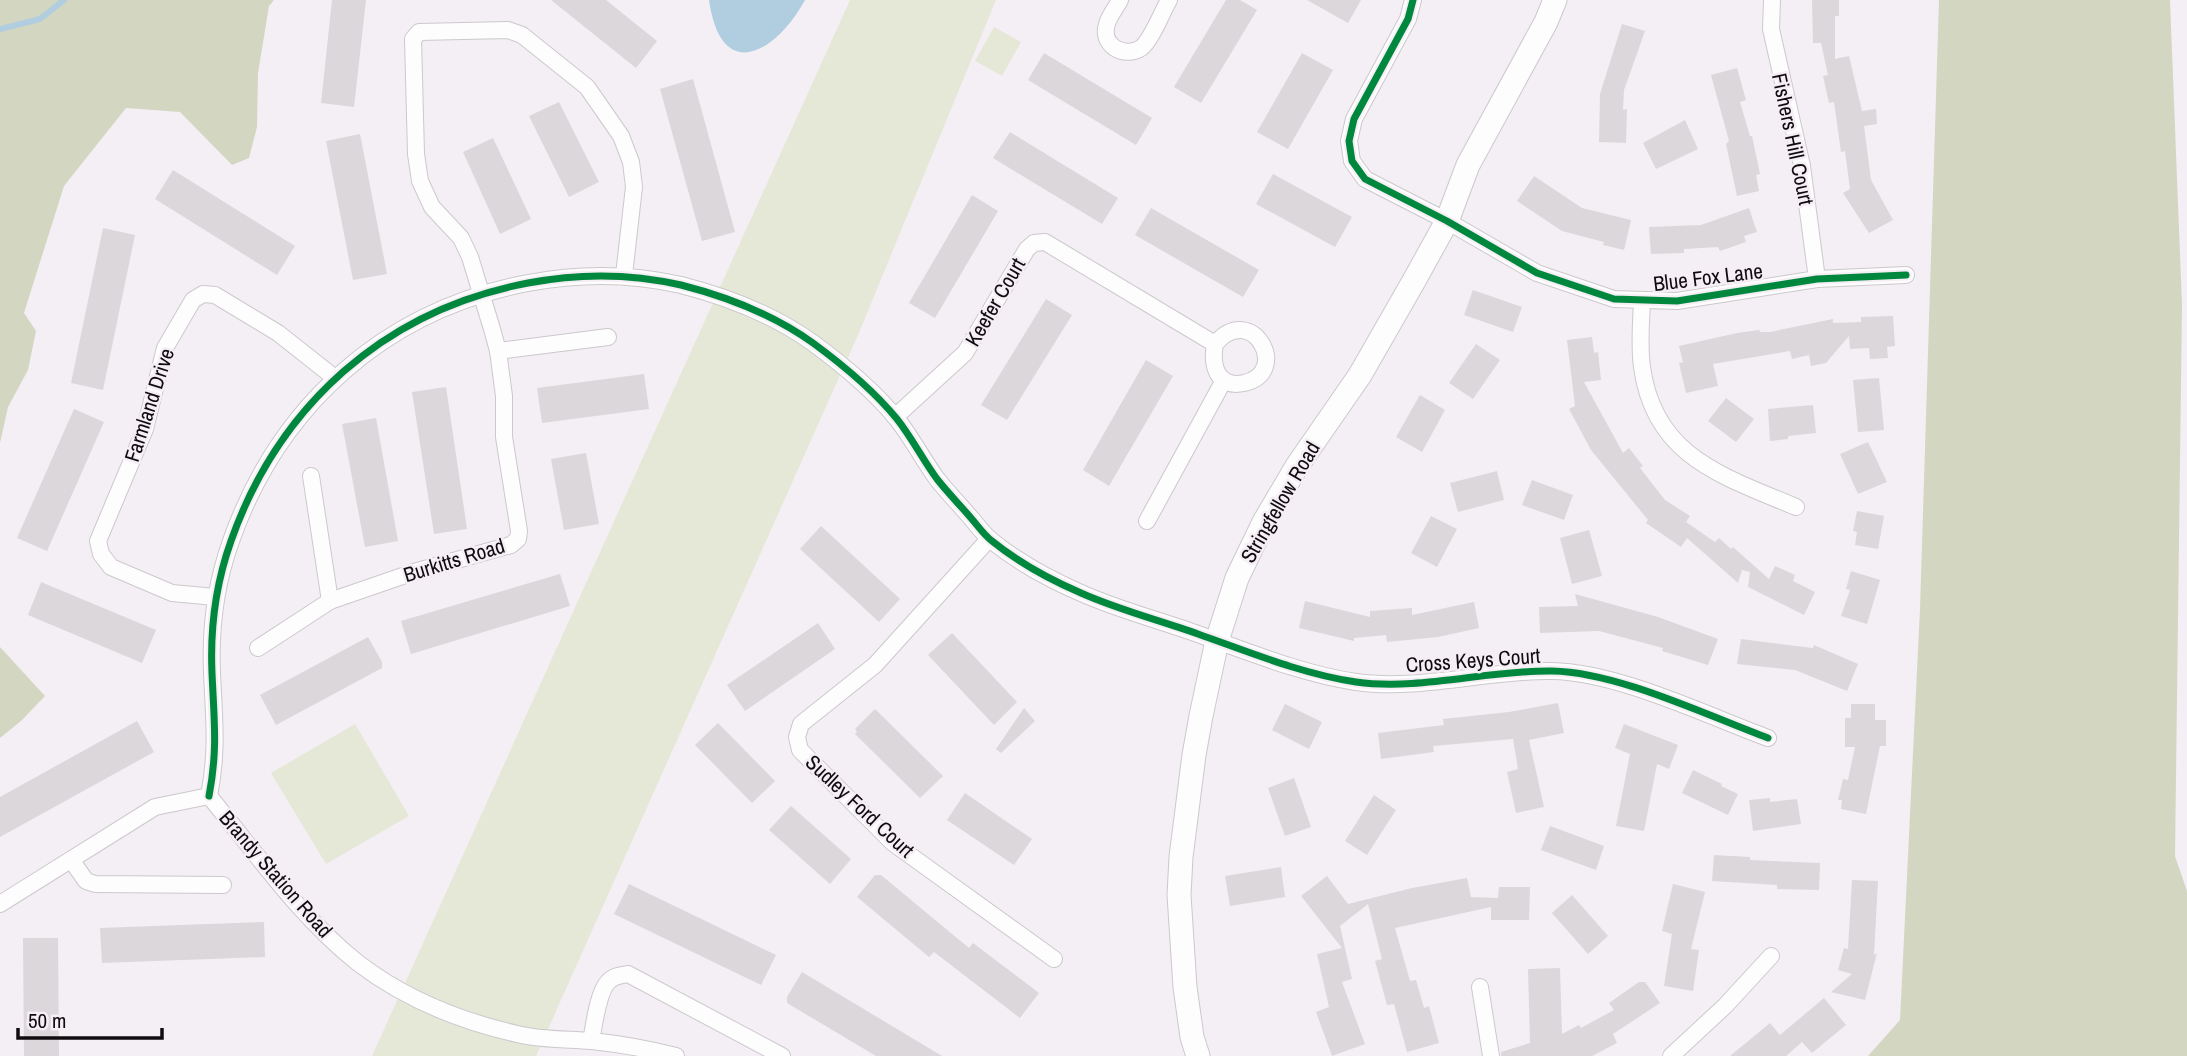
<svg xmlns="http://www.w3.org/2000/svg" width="2187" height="1056" font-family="'Archivo Narrow',sans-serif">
  <rect width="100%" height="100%" fill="#f4eff4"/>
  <!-- green -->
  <g fill="#e5e8d6">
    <path d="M850,0H996L858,335L536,1056H372Z"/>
    <path d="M994,27L1021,42L1002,76L975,61Z"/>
    <path d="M355,724L409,816L326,864L271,773Z"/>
  </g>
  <!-- forest -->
  <g fill="#d3d7c2">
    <path d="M0,0H274L269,6L258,73L257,127L249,158L232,165L180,112L126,108L64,186L24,313L36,331L28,370L8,407L0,443Z"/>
    <path d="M1939,0H2170L2182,305L2175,856L2187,891V1056H1868L1900,1020L1920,609Z"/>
    <path d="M0,647L45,696L21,721L0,738Z"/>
  </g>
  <!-- water -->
  <path fill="#b0cedf" d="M709,0H805C776,53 721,85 709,0Z"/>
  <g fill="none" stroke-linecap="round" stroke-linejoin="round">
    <!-- stream -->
    <path stroke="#b0cedf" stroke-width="6" d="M0,29L40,19L64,0"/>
  </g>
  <!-- building -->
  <g fill="#dbd7da">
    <path d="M332,0H366L354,107L321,103Z"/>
    <path d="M551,0H606L657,41L636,68Z"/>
    <path d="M1226,0H1240L1257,10L1201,103L1174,87Z"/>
    <path d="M1307,0H1361L1348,23Z"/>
    <path d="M1812,0H1839V16H1835V59L1849,56L1862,111L1876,109L1877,124L1864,126L1871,180L1893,220L1869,233L1843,193L1850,189L1845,151L1841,152L1834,102L1829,103L1823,76L1828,75L1821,43H1813Z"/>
    <path d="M1622,24L1645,31L1624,90L1623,110L1627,109L1626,143L1599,142L1600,94Z"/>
    <path d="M1044,53L1152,118L1136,145L1028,80Z"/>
    <path d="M1302,53L1333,70L1288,149L1257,132Z"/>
    <path d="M1737,68L1746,100L1740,102L1750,136H1752L1760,174L1756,175L1759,191L1737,196L1726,144L1729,141L1711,75Z"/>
    <path d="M693,79L735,232L702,241L660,89Z"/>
    <path d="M559,102L599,182L569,197L529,116Z"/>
    <path d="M1685,120L1698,149L1656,169L1643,143Z"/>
    <path d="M1010,132L1118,198L1102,224L993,158Z"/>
    <path d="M360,134L387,274L353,280L326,141Z"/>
    <path d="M493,138L531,219L500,234L463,152Z"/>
    <path d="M173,170L295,246L277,275L155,199Z"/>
    <path d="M1273,174L1352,217L1335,247L1256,204Z"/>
    <path d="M1534,176L1582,208L1631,220L1624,250L1603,245L1604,242L1562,231L1517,201Z"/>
    <path d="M972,195L998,211L935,318L909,303Z"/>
    <path d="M1151,208L1259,270L1243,297L1135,235Z"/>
    <path d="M1749,208L1757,232L1744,236L1746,242L1720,251L1718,247L1684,249V253L1651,254L1649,227L1701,225Z"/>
    <path d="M103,228L135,235L103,390L71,383Z"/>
    <path d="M1473,290L1522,307L1513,332L1464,315Z"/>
    <path d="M1046,299L1072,315L1007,420L981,405Z"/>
    <path d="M1893,316L1895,346L1887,347L1888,358L1870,359L1869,348L1850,349L1849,336L1826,363L1811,366L1809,355L1792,359L1790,351L1713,364L1718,386L1686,393L1679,363L1683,362L1679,346L1737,333L1759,330L1760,332H1770L1833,319V323L1861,322V317Z"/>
    <path d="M1592,337L1594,353L1598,352L1601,380L1584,382L1623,453L1629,448L1643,466L1640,468L1665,500L1690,516L1686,522L1715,542L1719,538L1731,549L1733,547L1769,579L1775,566L1795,575L1793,581L1815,592L1804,615L1748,587L1750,572L1742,570L1738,583L1687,538L1681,547L1646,523L1648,520L1591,450L1569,409L1575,406L1567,340Z"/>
    <path d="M1476,344L1500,360L1473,399L1449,383Z"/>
    <path d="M1146,360L1173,376L1109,486L1083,470Z"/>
    <path d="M644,374L649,409L542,423L537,388Z"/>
    <path d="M1879,378L1884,430L1858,432L1853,380Z"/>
    <path d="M446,387L467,529L434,534L412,392Z"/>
    <path d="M1420,395L1445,410L1422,452L1396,437Z"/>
    <path d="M1726,398L1754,419L1736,442L1708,421Z"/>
    <path d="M1813,405L1816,433L1788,436V439L1770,441L1768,409Z"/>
    <path d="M74,409L104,422L47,551L17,538Z"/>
    <path d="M376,418L398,541L365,547L342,424Z"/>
    <path d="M1868,442L1887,482L1858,494L1840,454Z"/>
    <path d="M586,453L599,524L564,530L551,459Z"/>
    <path d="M1497,471L1504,500L1458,512L1450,483Z"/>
    <path d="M1532,480L1573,495L1564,520L1522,505Z"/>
    <path d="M1857,511L1884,516L1878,549L1855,545L1857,532L1853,531Z"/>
    <path d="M1431,516L1457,529L1437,567L1411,553Z"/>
    <path d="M821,526L900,599L879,622L800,549Z"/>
    <path d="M1589,530L1602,576L1572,584L1560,538Z"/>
    <path d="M1851,571L1880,580L1867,624L1841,616L1850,590L1846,589Z"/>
    <path d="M560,574L570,606L411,654L401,621Z"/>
    <path d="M41,582L156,630L142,663L28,615Z"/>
    <path d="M1575,594L1658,617L1718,639L1708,665L1662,651L1663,648L1599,631L1540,633L1539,607L1578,606Z"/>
    <path d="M1305,601L1370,617V611L1412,608V615L1474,602L1479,628L1438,637L1387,642L1386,635L1354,638V641L1299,628Z"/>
    <path d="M818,623L835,649L745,711L727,685Z"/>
    <path d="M952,633L1017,702L994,725L928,655Z"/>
    <path d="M368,637L382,662V668L276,725L260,695Z"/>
    <path d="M1741,639L1813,648L1814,645L1858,664L1847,691L1795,670L1737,664Z"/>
    <path d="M1558,703L1564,733L1529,740L1544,807L1516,813L1507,772L1518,769L1513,739L1433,746L1434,752L1381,759L1378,733L1444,725L1443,719L1509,712Z"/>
    <path d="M1285,704L1322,722L1309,749L1272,730Z"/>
    <path d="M1851,704H1875V720H1886V746H1880L1866,814L1841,809L1842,800H1838L1843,779L1848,780L1855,747H1845V718H1851Z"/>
    <path d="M1024,708L1035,721L1001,753L996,749Z"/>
    <path d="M875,709L943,776L920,798L855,734L857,732L855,729Z"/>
    <path d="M137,721L154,752L0,837V797Z"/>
    <path d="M718,723L775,781L752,803L695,745Z"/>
    <path d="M1624,724L1678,745L1669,769L1657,764L1644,831L1616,826L1630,754L1615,748Z"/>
    <path d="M1693,770L1722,784L1721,786L1738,794L1728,815L1682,793Z"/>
    <path d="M1294,778L1311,827L1285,836L1268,788Z"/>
    <path d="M965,793L1032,839L1014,865L947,820Z"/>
    <path d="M1374,795L1396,810L1367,855L1345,841Z"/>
    <path d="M1770,798V802L1797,799L1801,824L1753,831L1749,800Z"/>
    <path d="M791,806L851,859L830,884L769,830Z"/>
    <path d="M1550,826L1604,846L1596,870L1541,850Z"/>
    <path d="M1714,855L1750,857V860L1820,863L1819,890L1777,889V885L1712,881Z"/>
    <path d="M1281,867L1285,897L1230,906L1225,876Z"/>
    <path d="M875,875H881L969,948L973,943L1039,993L1020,1018L934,952L929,957L857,897Z"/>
    <path d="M1327,876L1348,904L1412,888L1467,878L1471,897L1498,898L1499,887H1530L1529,920H1491V907L1395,928L1410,981L1416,980L1424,1008L1429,1006L1439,1043L1407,1052L1394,1004L1387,1005L1375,961L1382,959L1368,904L1340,926L1352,979L1342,982L1365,1044L1332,1056L1316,1012L1329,1007L1317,954L1342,948L1301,896Z"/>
    <path d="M1852,880L1878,881L1874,955L1877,953L1865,1000L1831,992L1852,974L1838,970L1844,948L1848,949Z"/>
    <path d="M629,884L776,955L761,985L614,914Z"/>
    <path d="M1673,884L1705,892L1691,949L1699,950L1693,991L1664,986L1672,934L1662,931Z"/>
    <path d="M1572,895L1608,936L1588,954L1552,913Z"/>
    <path d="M264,922L265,957L102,963L100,928Z"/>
    <path d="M23,938H58L59,1056H24Z"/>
    <path d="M1560,968L1562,1034L1579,1025L1581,1028L1614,1010L1609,1003L1639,982H1645L1660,1003L1613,1034L1617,1043L1592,1056H1501V1052L1530,1043L1528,969Z"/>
    <path d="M802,972L942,1056H876L787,1003V997Z"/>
    <path d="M1824,998L1846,1025L1812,1053L1802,1042L1786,1056H1730L1770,1023L1780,1035Z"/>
  </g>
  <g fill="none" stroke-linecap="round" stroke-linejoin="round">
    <defs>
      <g id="minor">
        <path d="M1120,0C1116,8 1109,16 1107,24C1100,45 1124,59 1141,48C1151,41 1162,12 1169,0"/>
        <path d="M1413,0L1408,19L1354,119L1349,141L1352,161L1365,179L1447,221L1537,273L1614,299L1677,301L1817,279L1906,275"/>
        <path d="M1772,0L1771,29L1802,166L1817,279"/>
        <path d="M1642,302C1641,323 1639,346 1642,367C1654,457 1723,476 1796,507"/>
        <path d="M498,351L608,337"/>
        <path d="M895,417L965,353L1027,249L1034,243L1045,242L1215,344C1252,300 1292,373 1244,383C1217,389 1211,365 1215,344"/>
        <path d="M311,476L330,601"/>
        <path d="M1147,521L1224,380"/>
        <path d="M989,539L875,665L801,724L797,737L800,750L893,843L1054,959"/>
        <path d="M215,597L172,593L111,567L101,554L98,541L145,429L165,348L193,300L203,294L215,295L278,333L335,378"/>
        <path d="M258,648L330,601L414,572L511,545L518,539L519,531L504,437V396L498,351L492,329L470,257L461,238L432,207L420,181L416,154L413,39L419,32L508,30L522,35L587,87L621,136L631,162L634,187L624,275"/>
        <path d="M209,796C218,749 214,720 212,673C210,628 216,583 231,541C279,405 385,310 528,283C580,273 629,273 681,285C728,297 774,315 813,343C843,365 874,391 897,419C912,438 923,460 937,479C948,493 960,505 971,518C978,526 984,535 992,541C1018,562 1051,580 1081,593C1119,610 1159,620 1198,634C1249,652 1302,674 1356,682C1419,691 1488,670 1552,671C1617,672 1706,715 1768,738"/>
        <path d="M209,796C256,853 300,917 358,963C405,999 460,1021 517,1034C541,1040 567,1039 592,1041C620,1044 648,1049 676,1056"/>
        <path d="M72,861L86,881L95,884L223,885"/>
        <path d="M0,904L155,807L209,796"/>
        <path d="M1480,987L1491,1056"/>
        <path d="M591,1041C594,1026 598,992 608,982C613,976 621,975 628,974L782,1056"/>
        <path d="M1671,1056L1725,1006L1771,956"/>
      </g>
      <path id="secondary" d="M1198,1056L1192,1037L1185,987L1179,895L1181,857L1194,755L1201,716L1217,641L1237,578L1264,522L1297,466L1360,375L1415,279L1447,221L1468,165L1546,22L1555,0"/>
    </defs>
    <!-- minor casing -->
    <use href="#minor" stroke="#ccc8cc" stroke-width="18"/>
    <!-- secondary casing -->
    <use href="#secondary" stroke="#ccc8cc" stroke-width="25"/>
    <!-- minor -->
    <use href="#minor" stroke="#fdfdfd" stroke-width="16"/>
    <!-- secondary -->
    <use href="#secondary" stroke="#fdfdfd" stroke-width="23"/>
    <defs>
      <g id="cycleway">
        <path d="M1413,0L1408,19L1354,119L1349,141L1352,161L1365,179L1447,221L1537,273L1614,299L1677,301L1817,279L1906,275"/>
        <path d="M209,796C218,749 214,720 212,673C210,628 216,583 231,541C279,405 385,310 528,283C580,273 629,273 681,285C728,297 774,315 813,343C843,365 874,391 897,419C912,438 923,460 937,479C948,493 960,505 971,518C978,526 984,535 992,541C1018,562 1051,580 1081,593C1119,610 1159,620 1198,634C1249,652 1302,674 1356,682C1419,691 1488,670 1552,671C1617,672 1706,715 1768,738"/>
      </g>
    </defs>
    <!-- cycleway casing -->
    <use href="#cycleway" stroke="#f5eef5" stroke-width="11"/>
    <!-- cycleway -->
    <use href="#cycleway" stroke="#00873e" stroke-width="7"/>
  </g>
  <g text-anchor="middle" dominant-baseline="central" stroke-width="5" stroke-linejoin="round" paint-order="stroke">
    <!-- street labels -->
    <g font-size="21" fill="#0f0c0f" stroke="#f5eef5">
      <text transform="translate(1793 139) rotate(78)">Fishers Hill Court</text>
      <text transform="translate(1708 277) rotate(-7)">Blue Fox Lane</text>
      <text transform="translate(995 302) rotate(-60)">Keefer Court</text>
      <text transform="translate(149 405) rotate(-72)">Farmland Drive</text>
      <text transform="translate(1280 502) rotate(-60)">Stringfellow Road</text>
      <text transform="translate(454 560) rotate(-17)">Burkitts Road</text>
      <text transform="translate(1473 660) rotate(-4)">Cross Keys Court</text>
      <text transform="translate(860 806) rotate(43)">Sudley Ford Court</text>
      <text transform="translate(276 874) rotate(49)">Brandy Station Road</text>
    </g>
  </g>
  <!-- scale -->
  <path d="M18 1028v10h144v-10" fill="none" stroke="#0f0c0f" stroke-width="3.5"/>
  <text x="28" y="1028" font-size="21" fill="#0f0c0f" stroke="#f5eef5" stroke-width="5" paint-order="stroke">50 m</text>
</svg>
